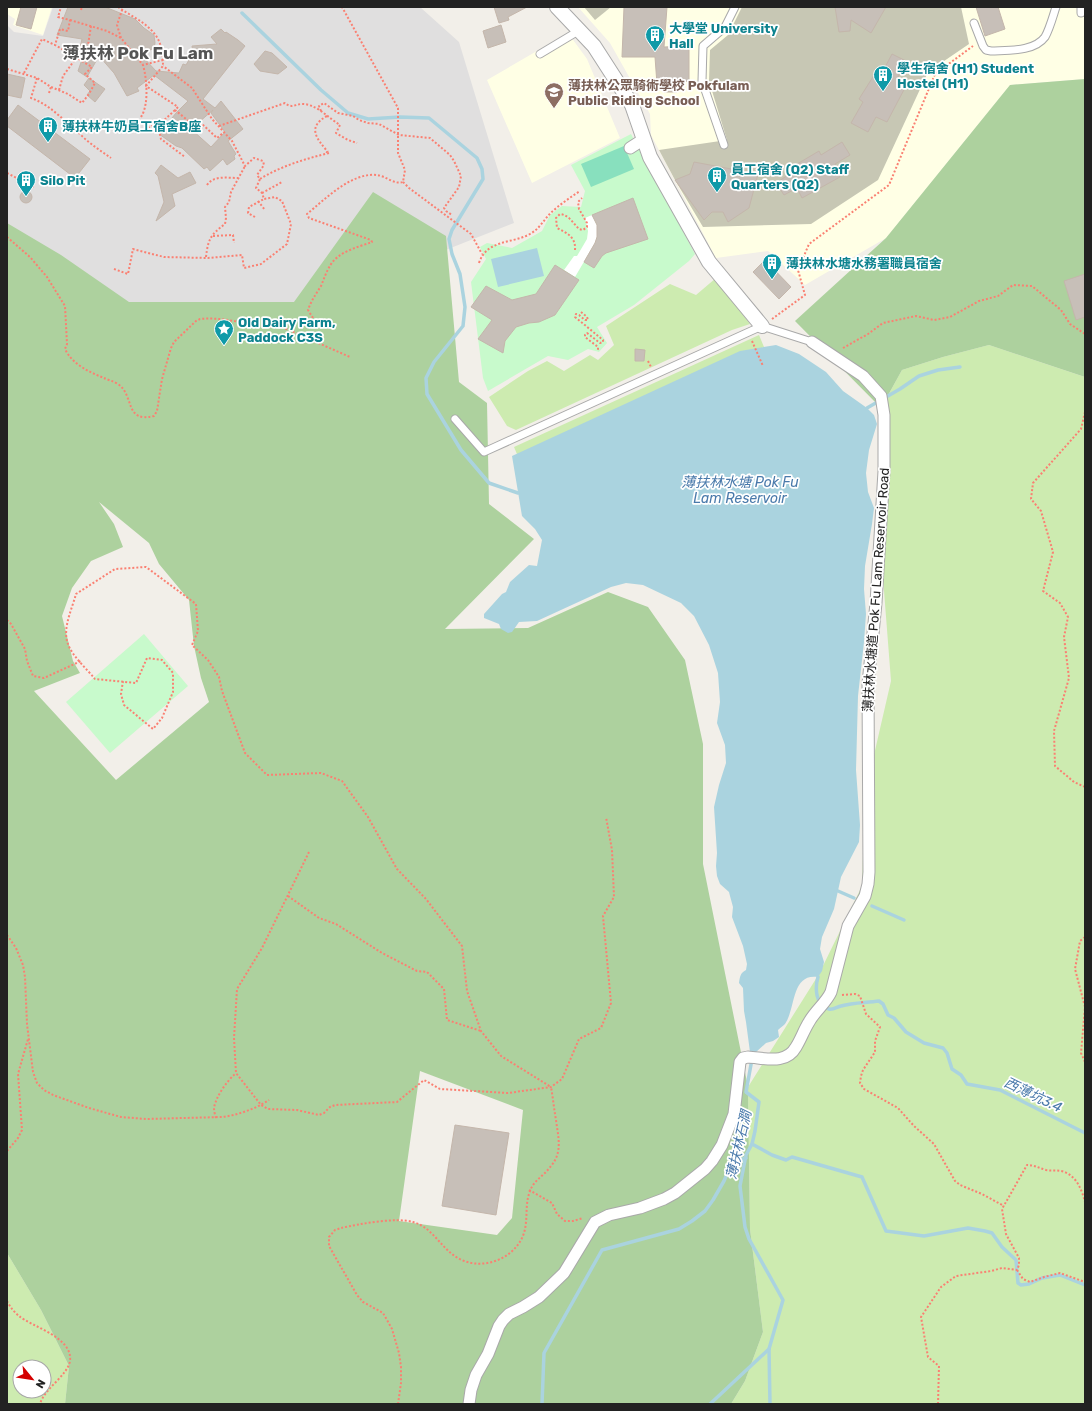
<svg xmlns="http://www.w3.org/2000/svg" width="1092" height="1411" font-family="Rubik,'Noto Sans TC',sans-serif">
  <rect width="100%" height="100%" fill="#f2efe9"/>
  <!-- residential -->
  <path fill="#e0dfdf" d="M53,7H420L459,42L514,223L438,253L286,319H120L7,245V25L14,32L43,36Z"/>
  <!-- education -->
  <g fill="#ffffe5">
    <path d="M7,7H52L43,35L13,25L15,19L7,14Z"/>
    <path d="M578,7H1085V79L1010,85L886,238L805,285L768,251L716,258L651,135L650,114L610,43Z"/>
    <path d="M568,33L587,59L620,138L532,183L487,80Z"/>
  </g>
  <!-- construction -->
  <g fill="#c7c7b4">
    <path d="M584,7H611L595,20Z"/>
    <path d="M742,7H961L969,44L928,72L878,180L811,224L703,227L675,180L659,150L727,140L709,81L710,50L728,35Z"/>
  </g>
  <!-- grass -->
  <g fill="#cdebb0" fill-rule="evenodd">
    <path d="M716,278L750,324L732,330L516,430L507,426L489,397L528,371L547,361L564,371L590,355L598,360L614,345L606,326L670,284L696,295Z"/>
    <path d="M759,335L764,347L519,459L514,447Z"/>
    <path d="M989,345L1085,377V1404H731L745,1381L763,1332L750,1229L748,1087L819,974L862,886L865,794L891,681L883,578L881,408L902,370L943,357Z"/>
    <path d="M7,1253L41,1310L69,1366L65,1404H7ZM20,1367H44V1391H20Z"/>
  </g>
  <!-- forest -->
  <g fill="#add19e" fill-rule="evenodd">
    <path d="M1085,79V377L989,345L943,357L902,370L881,408L795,321L886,238L1010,85Z"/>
    <path d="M373,192L446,236L459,382L487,403L489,504L534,539L445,629L528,628L608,592L648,607L685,660L703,744V864L748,1087L750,1229L763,1332L745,1381L731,1404H65L69,1366L41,1310L7,1253V223L61,255L129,302H294ZM99,502L149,543L159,564L189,600L194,646L201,678L209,702L116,780L34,691L80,673L73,661L62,616L72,588L91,561L123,547L114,524ZM420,1071L523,1110L512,1218L497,1235L399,1221Z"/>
  </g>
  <!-- park -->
  <g fill="#c8facc">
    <path d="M631,134L695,254L689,261L634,305L597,327L607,343L599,352L588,349L568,360L548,356L488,391L483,378L471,282L486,259L480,247L487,243L512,248L542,231L550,215L562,206L581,207L585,191L571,165Z"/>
    <path d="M144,634L188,686L110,753L66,702Z"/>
  </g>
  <!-- pitch -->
  <path fill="#88e0be" d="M624,146L634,169L591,187L581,164Z"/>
  <!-- water -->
  <g fill="#aad3df">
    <path d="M537,248L544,276L498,287L491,259Z"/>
    <path d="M776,345L799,354L826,372L843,391L867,408L874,415L877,424L869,450L866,473L868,492L874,508L872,524L865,566L864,589L866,614L864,642L858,696L856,770L860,825L859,842L841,877L834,909L822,937L820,949L824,962L822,971L818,977C791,973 796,1008 785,1024C783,1026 780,1028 778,1030L779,1037L773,1041L766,1043L755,1053L750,1052L746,1022L744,1011L743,988L739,983C740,977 740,973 746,970L747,964L743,946L732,917L733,907L730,896L729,892L720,884L717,876L716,866L717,853L714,807L719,785L726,763L725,745L717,723L720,702L718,673L709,645L694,616L681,603L643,585L626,583L611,587L537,621L519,622L512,632L508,633L501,629L499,624L484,618V614L502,594L506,592L510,582L529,565L537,566L542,540L535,529L522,516L512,456L740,351Z"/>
  </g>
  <!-- pier -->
  <path fill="#fff" d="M592,215L597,225V237L595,243L575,277L564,270L574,256H577L587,239L588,231L585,218Z"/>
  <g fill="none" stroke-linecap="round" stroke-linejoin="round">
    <!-- stream -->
    <g stroke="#aad3df" stroke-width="3.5">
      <path d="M242,13L321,90L348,113L368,119L400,117L429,118L477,158L482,169L483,179L452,230L449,239L452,254L460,274L465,307L463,326L434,362L426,378L427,394L461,450L489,483L518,493"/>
      <path d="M867,408L900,389L919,376L938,370L960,367"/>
      <path d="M838,891L854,898"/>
      <path d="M872,906L904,920"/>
      <path d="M818,977C815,987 815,1006 829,1009C833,1010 837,1007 841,1006C854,1002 866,1003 879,1001L883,1004L888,1015L894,1018L906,1032L924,1043L943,1048L947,1053L952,1069L961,1075L967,1084L1000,1090L1085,1133"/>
      <path d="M752,1144L772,1155L786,1160L792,1157L862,1177L886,1231L924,1236L968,1228L985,1231L992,1233L1002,1247L1016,1260L1018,1283L1021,1285L1029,1284L1042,1278L1060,1275L1085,1285"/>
      <path d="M769,1349L770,1404"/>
      <path d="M542,1404L544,1353L602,1250L679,1229L692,1221L705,1211L713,1200L724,1181L730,1167L737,1161L746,1158"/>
      <path d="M710,1404L769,1349L783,1300L749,1239L745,1227L740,1186L746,1155L752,1144L755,1131L759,1102L746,1092L752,1059"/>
    </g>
  </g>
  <!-- building -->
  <g fill="#c7bfb8" stroke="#c4b6ab" fill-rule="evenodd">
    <path d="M21,7H37L31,29L16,25Z"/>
    <path d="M68,7H105L135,19L144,28L154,35L155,43L154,48L141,55L156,71L179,73L183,64L186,65L193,53L192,46L217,44L211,37L221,29L225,33L226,32L238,40L245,46L203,99L215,108L221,101L243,129L228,141L236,154L234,156L235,159L227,165L223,159L210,171L207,167L204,169L182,148L176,146L159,134L176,113L188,101L154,75L137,88L139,91L127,96L114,73L99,56L87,77L78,71L85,51L80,48L82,39L57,35ZM213,110L211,113L225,132L211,147L191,129Z"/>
    <path d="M494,7H527L508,17L509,20L499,23Z"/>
    <path d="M624,7H667L664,47L689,46V81L682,82L677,92H664L657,84L655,57H622Z"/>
    <path d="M835,7H886L871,33L851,20L850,31L839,32Z"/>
    <path d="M976,7H998L1005,29L985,36Z"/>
    <path d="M501,25L506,42L488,48L483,31Z"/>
    <path d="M265,51L272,53L287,67L278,74L260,71L254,64Z"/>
    <path d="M892,54L906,61L897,79L907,84L887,122L876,117L868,132L851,123L863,102L859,99L876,72L881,75Z"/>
    <path d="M7,74L25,78L21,98L7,95Z"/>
    <path d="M89,78L105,89L95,102L87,95L90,91L84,85Z"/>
    <path d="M18,105L90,159L75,178L7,126V120Z"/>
    <path d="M842,142L850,155L835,164L840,177L802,198L797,188L784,195L776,183L794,171L792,167L819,151L821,155Z"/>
    <path d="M694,162L758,174L749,208L728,222L723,212H712L704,220L675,180L690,174Z"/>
    <path d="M161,165L178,178L190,172L196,183L172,194L175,206L156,221L164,202L158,176L155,173Z"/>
    <circle cx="26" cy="197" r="6"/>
    <path d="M633,198L648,239L606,253L602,256L594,268L584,262L595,243L597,237V225L592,215Z"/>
    <path d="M765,260L791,287L779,299L753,272Z"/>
    <path d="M555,265L579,280L555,315L539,322L529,323L516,327L505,341L503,353L478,339L492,320L471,307L486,286L512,300L536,294Z"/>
    <path d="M1085,274V317L1076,320L1064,281Z"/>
    <path d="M635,349L645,350L644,361H635Z"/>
    <path d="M455,1125L509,1133L496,1215L442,1206Z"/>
  </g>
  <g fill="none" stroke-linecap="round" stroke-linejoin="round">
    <defs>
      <g id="service">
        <path d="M1081,13V7"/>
        <path d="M974,23L983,46L986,50L991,51C1008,50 1034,52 1045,37C1050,28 1053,16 1056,7"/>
        <path d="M540,54L580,30"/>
        <path d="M724,145L702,81L703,46L725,27L735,7"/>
        <path d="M455,419L484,452L762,326L812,342"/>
      </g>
      <g id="pedestrian">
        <path d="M630,148L644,139"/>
        <path d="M469,1404L471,1390L476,1375L488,1354L499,1326L503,1320L509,1314L523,1307L539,1297L564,1273L595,1222L609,1215L640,1208L664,1199L675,1193L705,1169L712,1161L722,1145L734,1114L740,1062L743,1058L748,1057C765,1058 786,1065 796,1047C801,1039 804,1030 809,1022C815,1011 826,1003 831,992L848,926L865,896L868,884L869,872L868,684L876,603L884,471V415L881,396L863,376L812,342"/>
      </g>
      <path id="minor" d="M557,7L594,46L632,105L650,157L709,262L762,326"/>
    </defs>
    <!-- service casing -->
    <use href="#service" stroke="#a9a9a9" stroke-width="9"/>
    <!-- pedestrian casing -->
    <use href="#pedestrian" stroke="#a9a9a9" stroke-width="13"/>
    <!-- minor casing -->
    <use href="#minor" stroke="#a9a9a9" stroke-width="16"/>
    <!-- path -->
    <g stroke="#fa8072" stroke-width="2" stroke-dasharray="2 2" stroke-linecap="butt">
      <path d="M118,7C132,17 151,24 159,41C162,48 163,58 163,66L146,86L178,107L175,110L196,127L201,123L217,138L223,133"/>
      <path d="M81,10L82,7"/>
      <path d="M70,20L107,31L121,38L143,65L163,60"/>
      <path d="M91,26L88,45L95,48"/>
      <path d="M121,38L117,25L122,10"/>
      <path d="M117,56L128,47"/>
      <path d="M7,69L37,78L51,87L68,94L82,103L89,94L95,83L85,74L92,67L55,45L60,29L68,31L70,20L58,17L61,7"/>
      <path d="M24,73L42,39L55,45"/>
      <path d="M37,78L31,98C51,105 65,122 81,135C90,144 101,151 111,158"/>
      <path d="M59,90L63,76L76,58"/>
      <path d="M49,93L51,87"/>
      <path d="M321,111L319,106L324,103L338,113L353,116L359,120L368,123L379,124L399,135L430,138L450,155L454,161L461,176L459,187L444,208L446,211L452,215"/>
      <path d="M327,116C307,127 316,138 328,152"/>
      <path d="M141,117C149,105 147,79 143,65"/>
      <path d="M158,126L161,139L185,157"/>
      <path d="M219,126L285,103C292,109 295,104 302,104C317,104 328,118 340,125L336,133L348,140L357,143"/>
      <path d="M148,128L150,126H158L175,110"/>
      <path d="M7,173L34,187"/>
      <path d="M260,179C281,166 305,159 329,153L326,152"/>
      <path d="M403,182L409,188L471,234L482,254"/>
      <path d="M207,185C214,175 227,178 238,178"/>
      <path d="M262,193L282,182"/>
      <path d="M258,201L265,210"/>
      <path d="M255,217L248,213L249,207L264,199"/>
      <path d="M213,236L233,235L234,243"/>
      <path d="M7,237L30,257L47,277L65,306L67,344L65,349C72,364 89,372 104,378C108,380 113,381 118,384C135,396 124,423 154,416L157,411L162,379L171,348L174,342L196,321L200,319C227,316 255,328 282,327L350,357"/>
      <path d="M575,250C576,237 567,233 557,228L556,218L560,214C569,215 573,223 579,229L583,230L587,227V223L579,209L578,202L582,198"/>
      <path d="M206,257C208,240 210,235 225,224L226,218L225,207L229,202L231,192L245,166"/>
      <path d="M479,263C487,239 512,244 530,234C541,228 545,217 554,210C562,203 571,197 580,191"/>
      <path d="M114,269L128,274L133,249L164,257L208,258L242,255L244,268L261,264L287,244L291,224L282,201L275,197L264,199L262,193L256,188L260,179L257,175L264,165L263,161L254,158L245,166L232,141L212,119L192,88L163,66"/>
      <path d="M581,312L587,317L588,320H585L579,315L576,314L575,317L603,340V342L600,343L587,333L585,335V337L598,347V349L596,351"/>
      <path d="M313,318L308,310C311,301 316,294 321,286C324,279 326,272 330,266C337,252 358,247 372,242L371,240L309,218L307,214C325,199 352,172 377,175C386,176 394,185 403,182L405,170L398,153V108L342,7"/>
      <path d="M772,319L805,295L798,270L809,244L889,185L935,74L973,46"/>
      <path d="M752,341L763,366"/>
      <path d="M843,348L868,334L883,323L916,316L934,320L950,317L979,301L998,296L1013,285L1032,286L1061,310L1070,324L1085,334"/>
      <path d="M648,361L651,367"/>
      <path d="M1085,412L1081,429L1033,483L1031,499L1041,511L1053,552L1043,591L1060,603L1068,617L1064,637L1069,678L1054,731L1055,766L1074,782L1085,787"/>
      <path d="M7,620L11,624L25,649L27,661L33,676L44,678L81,661"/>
      <path d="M123,681L121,694L124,705L153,729L162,718L173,692V673L162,660L147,658L136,683L95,679C87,669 72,656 68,644C62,629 72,609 76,594L115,569L146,567L196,604L198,631L192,645L208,660L219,677L222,691L245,753L267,775L321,773L342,781L368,817L397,869L426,899L462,946L467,991L481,1031L501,1056L551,1087"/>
      <path d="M309,852L262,948L237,989L234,1038L236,1073L261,1105L268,1109L297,1110L319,1115L324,1113L330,1107L335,1105L397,1102L424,1080L440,1089L508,1093L551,1087L562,1079L579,1039L601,1028L611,1003L603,916L614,897L612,850L606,817"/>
      <path d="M288,896L319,918L336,924L382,953L417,971L427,972L444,989L447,1020L481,1031"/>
      <path d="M7,935L16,948L23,965L25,977L27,1024L33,1072L37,1083L44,1090L53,1095L89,1108L121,1117L146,1119L222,1117C238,1115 255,1109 269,1100"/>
      <path d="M1085,937L1080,941L1075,969L1085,1007L1081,1053L1085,1062"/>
      <path d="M842,995L855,994L860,996L866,1014L880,1027L875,1041V1052L863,1070L861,1076L860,1083L864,1089L898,1108L914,1126L934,1144L955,1181L960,1185L982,1194L1004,1206"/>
      <path d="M216,1118C215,1115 214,1111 214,1108C216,1096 227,1081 236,1073"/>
      <path d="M7,1151L18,1138L22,1130L18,1074L28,1039"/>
      <path d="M529,1190L552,1203L557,1214L565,1221H573L583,1218"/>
      <path d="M1017,1270L1023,1279L1030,1282L1044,1277L1060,1273L1085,1282"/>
      <path d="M7,1301C10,1307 14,1312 19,1316C32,1327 73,1337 70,1361C68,1375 44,1389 40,1404"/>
      <path d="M398,1404L401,1383V1367L399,1353L392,1329L383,1313L363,1302L357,1295L329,1246V1237L335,1230L341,1228C359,1224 396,1217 413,1222C431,1227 439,1244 452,1254C476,1274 515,1261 524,1233C528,1220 525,1206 529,1194C532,1181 544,1176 551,1166C563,1152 558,1136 556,1120C554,1109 553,1098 551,1087"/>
      <path d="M938,1404L939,1366L928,1357L921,1317L941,1287L956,1276L991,1271L1002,1268L1017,1270L1019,1265V1258L1006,1234L1002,1209L1027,1165C1034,1165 1039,1168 1046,1170C1051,1171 1056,1170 1061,1171C1076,1174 1082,1190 1085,1202"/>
    </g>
    <!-- service -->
    <use href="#service" stroke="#fff" stroke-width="7"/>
    <!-- pedestrian -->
    <use href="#pedestrian" stroke="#fff" stroke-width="11"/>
    <!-- minor -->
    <use href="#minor" stroke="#fff" stroke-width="14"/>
  </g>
  <!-- icons -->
  <defs>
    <symbol id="building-pin" viewBox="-11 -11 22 30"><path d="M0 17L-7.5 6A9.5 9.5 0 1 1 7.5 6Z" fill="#0f9aa8" stroke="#fff"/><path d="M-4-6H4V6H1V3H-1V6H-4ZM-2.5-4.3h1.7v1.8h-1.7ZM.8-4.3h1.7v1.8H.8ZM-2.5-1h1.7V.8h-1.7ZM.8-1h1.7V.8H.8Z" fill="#fff"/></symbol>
    <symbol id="school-pin" viewBox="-11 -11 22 30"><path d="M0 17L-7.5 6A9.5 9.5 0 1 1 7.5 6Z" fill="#8d6e63" stroke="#fff"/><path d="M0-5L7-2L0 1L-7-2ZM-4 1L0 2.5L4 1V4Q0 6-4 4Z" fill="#fff"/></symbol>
    <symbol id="sight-pin" viewBox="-11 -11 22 30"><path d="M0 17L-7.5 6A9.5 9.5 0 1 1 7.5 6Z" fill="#0f9aa8" stroke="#fff"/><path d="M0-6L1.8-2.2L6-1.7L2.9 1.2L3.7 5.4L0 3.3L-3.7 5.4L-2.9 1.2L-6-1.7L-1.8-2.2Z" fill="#fff"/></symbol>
  </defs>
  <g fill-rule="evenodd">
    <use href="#building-pin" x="644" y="24" width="22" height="30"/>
    <use href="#building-pin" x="872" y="64" width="22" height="30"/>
    <use href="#school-pin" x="543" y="81" width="22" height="30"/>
    <use href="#building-pin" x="37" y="115" width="22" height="30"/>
    <use href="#building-pin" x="706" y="165" width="22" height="30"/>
    <use href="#building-pin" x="15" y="169" width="22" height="30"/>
    <use href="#building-pin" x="761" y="252" width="22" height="30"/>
    <use href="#sight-pin" x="213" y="318" width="22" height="30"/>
  </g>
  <g text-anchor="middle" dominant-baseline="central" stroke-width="3.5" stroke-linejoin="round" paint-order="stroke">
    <!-- culture labels -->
    <g font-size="13" font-weight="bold" fill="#0d838f" stroke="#fff" text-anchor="start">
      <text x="669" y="28">大學堂 University<tspan x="669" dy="15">Hall</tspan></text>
      <text x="897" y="68">學生宿舍 (H1) Student<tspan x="897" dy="15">Hostel (H1)</tspan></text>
      <text x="62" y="126">薄扶林牛奶員工宿舍B座</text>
      <text x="731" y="169">員工宿舍 (Q2) Staff<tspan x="731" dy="15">Quarters (Q2)</tspan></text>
      <text x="40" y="180">Silo Pit</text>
      <text x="786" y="263">薄扶林水塘水務署職員宿舍</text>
      <text x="238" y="322">Old Dairy Farm,<tspan x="238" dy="15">Paddock C3S</tspan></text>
    </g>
    <!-- education labels -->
    <g font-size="13" font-weight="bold" fill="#785e54" stroke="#fff" text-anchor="start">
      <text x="568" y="85">薄扶林公眾騎術學校 Pokfulam<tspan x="568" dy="15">Public Riding School</tspan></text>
    </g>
    <!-- street labels -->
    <g font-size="13" fill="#222" stroke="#fff">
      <text transform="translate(876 590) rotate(-86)">薄扶林水塘道 Pok Fu Lam Reservoir Road</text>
    </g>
    <!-- water labels -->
    <g font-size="14" font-style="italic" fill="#4a7aab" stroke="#fff">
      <text x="740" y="482">薄扶林水塘 Pok Fu<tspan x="740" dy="16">Lam Reservoir</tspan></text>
      <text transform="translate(1033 1095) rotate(26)">西薄坑3.4</text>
      <text transform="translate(739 1145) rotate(-77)">薄扶林石澗</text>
    </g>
    <!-- district labels -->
    <g font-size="17" font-weight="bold" fill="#555" stroke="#fff">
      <text x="138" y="53">薄扶林 Pok Fu Lam</text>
    </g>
  </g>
  <!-- border -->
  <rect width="1092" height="1411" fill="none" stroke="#222222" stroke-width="16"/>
  <!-- north arrow -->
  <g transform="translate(32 1379) rotate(120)"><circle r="19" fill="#ffffff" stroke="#a7a7a7"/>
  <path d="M0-3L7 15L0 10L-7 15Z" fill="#d40000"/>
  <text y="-6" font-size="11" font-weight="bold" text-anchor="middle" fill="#222222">N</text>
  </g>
</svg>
